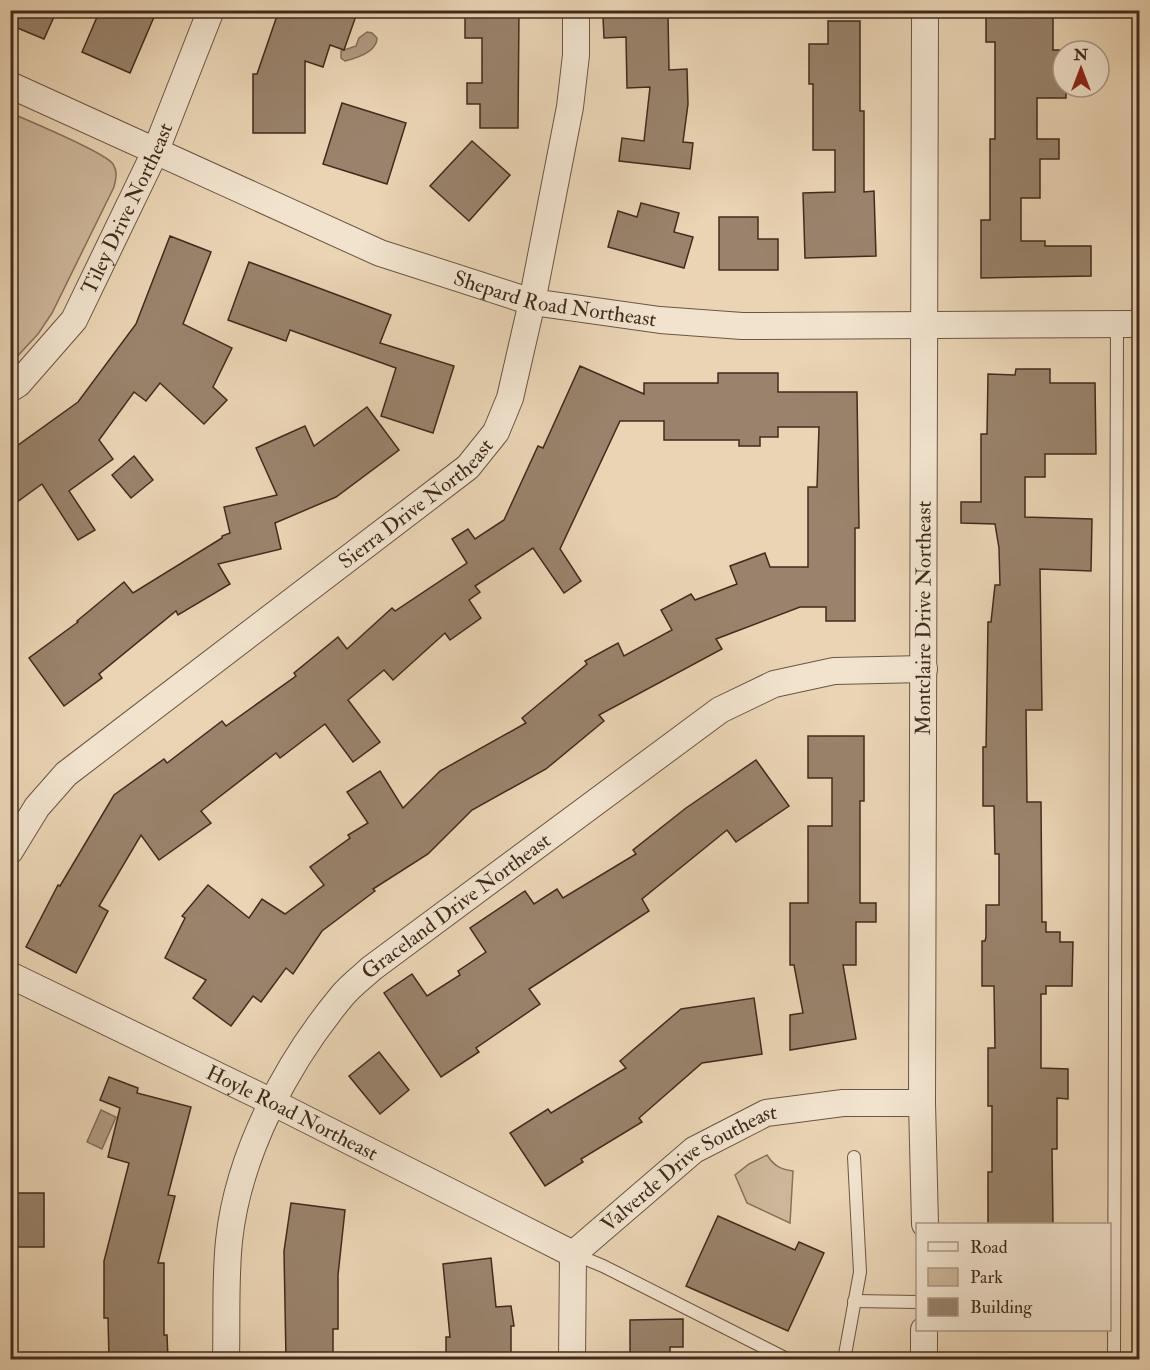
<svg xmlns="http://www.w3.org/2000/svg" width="1150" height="1370" font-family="'IM FELL Double Pica',serif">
  <rect width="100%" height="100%" fill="#ead4b4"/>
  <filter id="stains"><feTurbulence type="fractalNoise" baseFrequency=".00333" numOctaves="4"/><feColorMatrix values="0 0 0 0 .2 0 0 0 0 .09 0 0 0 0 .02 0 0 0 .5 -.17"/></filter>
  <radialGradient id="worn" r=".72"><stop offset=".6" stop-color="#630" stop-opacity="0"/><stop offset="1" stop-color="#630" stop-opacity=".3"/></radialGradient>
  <!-- green -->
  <g fill="#cdb79a" stroke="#87715c" stroke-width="1.5">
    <path d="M11,113C29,121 105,152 113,164C118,172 116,178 114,187L52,313L38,334L11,363Z"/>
    <path d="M767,1155C774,1166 780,1169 793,1171L790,1223L747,1203L735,1175L749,1164Z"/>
  </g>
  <!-- water -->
  <g fill="#b19b81" stroke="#846e59" stroke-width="1.5">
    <path d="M367,32L372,33L377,38C377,52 357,58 345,61L341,58V51L356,46L359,38Z"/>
    <path d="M101,1110L116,1117L102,1149L87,1142Z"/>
  </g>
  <!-- building -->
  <g fill="#99836c" stroke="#412b1d" stroke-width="1.5">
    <path d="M10,10H57L44,39L10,25Z"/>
    <path d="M100,10H157L130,73L82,52Z"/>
    <path d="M279,10H358L344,50L330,45L323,67L305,61V133H253V74H257Z"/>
    <path d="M465,10H519L518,128H480V104H467V83H482V38H465Z"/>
    <path d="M986,10H1053V50H1066L1063,51V87H1066V98H1037V139H1059V159H1040V198H1021V241H1045V246H1091V276L981,278V220H990V139H995V42H986Z"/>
    <path d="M668,15L669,70L687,69L688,104L683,142L693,143L690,169L619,161L622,138L644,141L650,87L627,88L626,37L604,38L603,17Z"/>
    <path d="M828,21H860V111H864V192L874,191L876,256L805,258L803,193L835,192V150H813V84H809V44H828Z"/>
    <path d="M342,103L406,123L387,184L323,164Z"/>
    <path d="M472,141L510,175L469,221L430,186Z"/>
    <path d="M641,203L679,213L674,232L693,237L684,268L608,247L618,211L637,217Z"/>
    <path d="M719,217H758V239H778V270H719Z"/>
    <path d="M170,236L211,252L183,324L232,348L213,387L227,400L204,424L160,383L146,401L134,392L99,440L113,459L69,491L95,530L78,540L42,484L10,507V451L78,402L136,324Z"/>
    <path d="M249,262L391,315L380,343L454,366L433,433L381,416L396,368L290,330L286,341L228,320Z"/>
    <path d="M580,366L644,394V383H718V373H778V392H857L859,528H855V621H826V607H800L716,639L722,649L599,715L604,721L546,769L472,810L428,854L373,889L375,891L322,931L293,974L286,968L261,1002L253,996L231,1026L193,998L206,980L165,958L185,918L182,916L208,885L249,918L262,899L285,914L324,885L310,867L350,838L348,835L368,823L347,792L380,771L403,808L440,771L526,723L522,718L587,664L585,661L618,643L624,656L672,630L661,610L691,594L695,600L737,584L730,566L765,553L770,567H808V487H817L819,427H778V437H760V446H739V440H664V421H620L560,549L581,581L564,593L533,548L475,586L480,592L469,600L481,618L450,640L445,633L393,680L384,670L348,700L380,742L353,762L325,724L280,758L276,753L201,811L211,823L159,860L141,835L99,906L108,911L76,973L26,947L58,885L60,886L114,795L164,759L167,763L222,721L226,726L296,676L294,673L338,637L347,649L392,608L395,611L467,563L452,539L468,529L475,539L504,520L538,446L543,448Z"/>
    <path d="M1016,369H1050V383H1095L1096,454H1045V477H1025V517L1092,519L1091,571L1040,569L1042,710H1026L1027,802H1041L1042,922H1046V932H1060V942H1073L1072,986H1046V994H1041V1068L1068,1069V1099L1057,1098V1149H1052L1053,1224H988V1172H992V1106H988V1048H995L994,986H982V941H985L986,937V905H999V854H995L994,806H983V747H986L988,622H991L995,585H1000L999,548L995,524L961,523V502H981V434H987L988,374L1015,375Z"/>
    <path d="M367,407L399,450L336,497L275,523L281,549L218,564L230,584L178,615L176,611L99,674L102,678L64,706L29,658L78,622L77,621L124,582L133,593L222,538V536L230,533L224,507L277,495L256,448L305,426L314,446Z"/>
    <path d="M134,456L153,480L131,498L112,475Z"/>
    <path d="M808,736H864V801H860V903H876V922H856V965H843L856,1039L790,1050V1015L803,1013L794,965H790V903H808V826H832V778H808Z"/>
    <path d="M756,760L789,806L736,842L727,830L642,899L649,911L529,989L540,1004L476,1048L479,1052L441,1077L384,993L412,974L427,996L460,975L458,971L486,952L470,928L525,891L534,904L557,889L563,898L636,854L633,850L686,808Z"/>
    <path d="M754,998L762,1054L702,1063L639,1118L642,1122L581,1159L583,1162L545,1186L510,1133L548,1109L551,1113L626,1068L620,1061L681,1009Z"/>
    <path d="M379,1052L409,1090L380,1114L349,1076Z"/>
    <path d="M109,1077L138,1088L137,1093L191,1107L168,1195L175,1196L158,1263H164V1335H167L168,1359H109L108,1318H104V1261L129,1163L108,1157L120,1108L100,1100Z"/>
    <rect x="10" y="1193" width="34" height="54"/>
    <path d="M291,1203L345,1210L338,1275V1329H333V1359H286L284,1251Z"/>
    <path d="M718,1216L795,1250L799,1242L824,1253L788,1331L686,1286Z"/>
    <path d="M491,1258L496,1307L511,1306L514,1326H511V1359H446V1337H450L443,1264Z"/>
    <path d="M683,1319V1347H670V1359H630V1320Z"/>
  </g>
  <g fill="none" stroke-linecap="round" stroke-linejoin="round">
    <defs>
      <g id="lane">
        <path d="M574,1254L603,1266L789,1360"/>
        <path d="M854,1301L918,1302"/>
        <path d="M844,1360L860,1272L854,1157"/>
        <path d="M1114,1360L1117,324"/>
      </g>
      <g id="street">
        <path id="s1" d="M10,85L380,253L532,302L660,320L742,326L1140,324"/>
        <path id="s2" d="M10,389L18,384L74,320L156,150L211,10"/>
        <path id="s3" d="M10,851L37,807L66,774L468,467L496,432L510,398L532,302L570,107L576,55V10"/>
        <path id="s4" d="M10,975L272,1102L573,1254"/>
        <path id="s5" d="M925,1224L922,1103L925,10"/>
        <path id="s6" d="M226,1360C227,1320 225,1280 229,1241C238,1154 287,1062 342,996C350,986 362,977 372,968L720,710L774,684L834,671L924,669"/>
        <path id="s7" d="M572,1360L573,1254L694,1150L766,1113L843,1103H922"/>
        <path d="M924,1360V1330"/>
      </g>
    </defs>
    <!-- lane casing -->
    <use href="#lane" stroke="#6b5543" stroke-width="14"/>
    <!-- street casing -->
    <use href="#street" stroke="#6b5543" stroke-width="28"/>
    <!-- lane -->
    <use href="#lane" stroke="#f1e3ce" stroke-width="12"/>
    <!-- street -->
    <use href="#street" stroke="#f1e3ce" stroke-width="26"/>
  </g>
  <g text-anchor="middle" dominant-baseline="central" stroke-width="4.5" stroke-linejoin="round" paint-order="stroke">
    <!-- street labels -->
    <g font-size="21" fill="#412b1d" stroke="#f1e3ce">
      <text stroke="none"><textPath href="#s2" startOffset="218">Tiley Drive Northeast</textPath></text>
      <text stroke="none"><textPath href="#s1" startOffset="588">Shepard Road Northeast</textPath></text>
      <text stroke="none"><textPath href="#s3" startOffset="538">Sierra Drive Northeast</textPath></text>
      <text stroke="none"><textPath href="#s5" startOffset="606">Montclaire Drive Northeast</textPath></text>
      <text stroke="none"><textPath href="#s6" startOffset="538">Graceland Drive Northeast</textPath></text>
      <text stroke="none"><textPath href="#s4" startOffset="314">Hoyle Road Northeast</textPath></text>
      <text stroke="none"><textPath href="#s7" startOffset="252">Valverde Drive Southeast</textPath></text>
    </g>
  </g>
  <!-- margin -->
  <rect width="1150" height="1370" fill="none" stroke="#ead4b4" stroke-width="36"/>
  <rect x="12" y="12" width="1126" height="1346" fill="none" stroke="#412b1d" stroke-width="3"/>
  <rect x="18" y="18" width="1114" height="1334" fill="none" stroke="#412b1d" stroke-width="1.5"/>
  <!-- legend -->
  <rect x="916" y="1223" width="195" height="108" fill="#f1e3ce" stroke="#ab9987" stroke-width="1.5"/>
  <rect x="928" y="1242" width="30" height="9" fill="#f1e3ce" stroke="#ab9987" stroke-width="1.5"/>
  <text x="970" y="1253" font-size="18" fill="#412b1d">Road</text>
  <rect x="928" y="1268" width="30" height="18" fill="#cdb79a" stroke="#ab9987" stroke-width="1.5"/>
  <text x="970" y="1283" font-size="18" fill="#412b1d">Park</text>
  <rect x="928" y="1298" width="30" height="18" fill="#99836c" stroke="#ab9987" stroke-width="1.5"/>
  <text x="970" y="1313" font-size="18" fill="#412b1d">Building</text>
  <!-- north arrow -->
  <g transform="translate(1081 69)"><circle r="28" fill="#f1e3ce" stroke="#ab9987" stroke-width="1.5"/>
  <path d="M0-4.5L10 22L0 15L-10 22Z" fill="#8f2418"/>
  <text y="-9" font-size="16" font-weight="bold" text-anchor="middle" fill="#412b1d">N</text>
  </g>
  <rect width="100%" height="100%" filter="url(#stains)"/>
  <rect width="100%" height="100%" fill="url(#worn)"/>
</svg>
